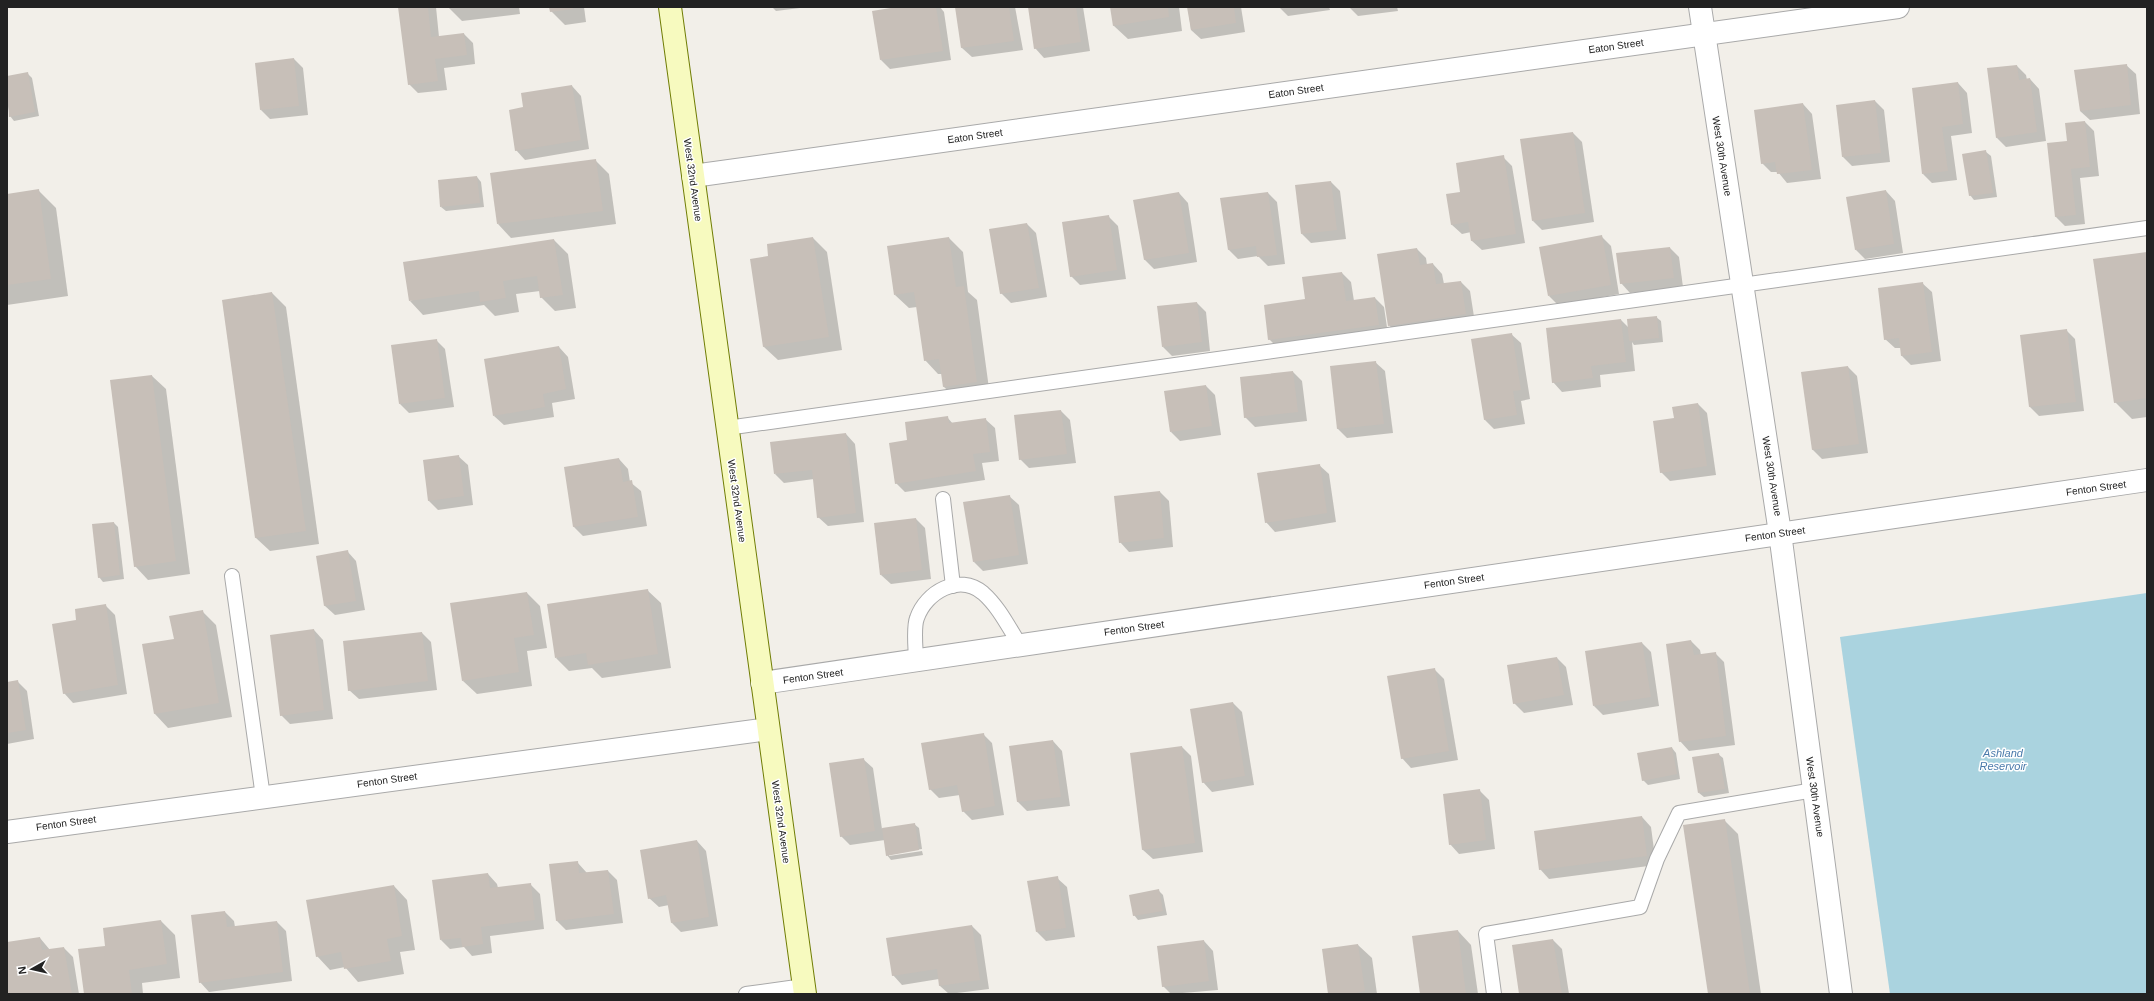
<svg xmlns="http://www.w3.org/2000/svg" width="2154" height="1001" font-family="Helvetica,sans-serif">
  <rect width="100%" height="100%" fill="#f2efe9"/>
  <!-- water -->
  <path fill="#aad3df" d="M2147,593V994H1890L1840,637Z"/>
  <!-- shadow -->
  <g fill="#0003">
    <path d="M399,7H436L439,37L464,34L473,43L475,64L444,68L447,90L418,93L409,84Z"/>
    <path d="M448,7H519L520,14L462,21Z"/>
    <path d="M550,7H584L586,22L565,25L551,11Z"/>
    <path d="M772,7H808L776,11Z"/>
    <path d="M904,7H940L944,12L951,60L890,69L881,60Z"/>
    <path d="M957,7H1015L1023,50L972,57L962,48Z"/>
    <path d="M1029,7H1083L1090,51L1044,58L1035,48Z"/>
    <path d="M1111,7H1179L1182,31L1128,39L1114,26Z"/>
    <path d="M1188,7H1241L1245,32L1201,39L1191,30Z"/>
    <path d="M1279,7H1329L1330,10L1288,16Z"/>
    <path d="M1349,7H1397L1398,11L1358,16Z"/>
    <path d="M294,59L303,68L308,115L270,119L261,110Z"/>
    <path d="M2126,65L2136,74L2140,114L2090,120L2080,111Z"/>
    <path d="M2017,66L2026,75L2027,80L2030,79L2039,89L2046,141L2006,147L1997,138Z"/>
    <path d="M28,74L32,78L39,116L14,121L10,116L7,101V77Z"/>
    <path d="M1958,83L1967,93L1972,133L1951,136L1957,180L1932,183L1923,174Z"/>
    <path d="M572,86L581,96L589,149L525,160L516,150L524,108Z"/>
    <path d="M1875,101L1884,110L1890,162L1852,166L1843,157Z"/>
    <path d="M1803,104L1812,114L1821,179L1787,183L1778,172H1771L1762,163Z"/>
    <path d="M2085,122L2094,131L2099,176L2080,178L2085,224L2065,226L2056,217L2048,144L2068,142Z"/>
    <path d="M1573,133L1582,142L1594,222L1542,230L1533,221Z"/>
    <path d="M1986,152L1991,156L1997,197L1974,200L1970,195Z"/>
    <path d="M1503,157L1512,166L1525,243L1482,250L1472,241L1471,232L1462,234L1452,225L1462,193Z"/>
    <path d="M596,161L609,174L616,224L511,238L498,224Z"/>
    <path d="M477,177L481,182L484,207L446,211L441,207Z"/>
    <path d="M1331,182L1340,191L1346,239L1311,243L1302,234Z"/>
    <path d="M38,190L56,208L68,296L7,305V195Z"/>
    <path d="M1886,191L1895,201L1903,253L1865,259L1856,250Z"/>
    <path d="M1179,193L1188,203L1197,262L1154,269L1145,260L1135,201Z"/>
    <path d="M1268,193L1277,202L1285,264L1268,266L1258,256L1238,259L1229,250L1222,199Z"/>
    <path d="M1108,216L1118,226L1126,279L1080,285L1071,276Z"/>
    <path d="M1027,224L1036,233L1047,297L1011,303L1001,293Z"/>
    <path d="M1602,237L1611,246L1619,294L1558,305L1549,296Z"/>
    <path d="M813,238L827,252L842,350L778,360L764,347L770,257Z"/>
    <path d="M949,238L963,252L968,292L977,300L990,396L958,400L944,387L942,374H938L925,360L917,307L909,308L895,295Z"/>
    <path d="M554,240L568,254L576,308L555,311L541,297L540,291L516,294L519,312L495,316L484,305L423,315L410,301Z"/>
    <path d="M1670,248L1679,257L1683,287L1630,293L1621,283Z"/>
    <path d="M1417,249L1426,258L1427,265L1433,264L1442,274L1444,284L1461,282L1470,291L1475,323L1398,335L1389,325Z"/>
    <path d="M2147,253V417L2132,419L2115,402Z"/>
    <path d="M1342,273L1351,282L1354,301L1375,298L1384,307L1388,334L1279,349L1269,339L1306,300Z"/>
    <path d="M1922,283L1932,292L1941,361L1911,365L1902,356L1901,348H1895L1885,339Z"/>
    <path d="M272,293L286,307L319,544L270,551L256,538Z"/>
    <path d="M1197,303L1206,312L1210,351L1172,356L1163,347Z"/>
    <path d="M1656,317L1661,321L1663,342L1634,345L1632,342L1635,371L1600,375L1601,387L1562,392L1553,382L1621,320L1629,328Z"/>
    <path d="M2066,330L2075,339L2084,411L2039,416L2030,407L2021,336Z"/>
    <path d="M1511,334L1521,343L1530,399L1521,401L1525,424L1494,429L1485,420Z"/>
    <path d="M436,340L445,349L454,407L409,413L400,404Z"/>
    <path d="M559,347L568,357L575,399L552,403L554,417L504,425L494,416Z"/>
    <path d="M1375,362L1385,371L1393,433L1347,438L1338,429L1331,367Z"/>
    <path d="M1848,367L1857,376L1868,453L1822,459L1813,450L1802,373Z"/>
    <path d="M1293,372L1302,381L1307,421L1255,427L1245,417Z"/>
    <path d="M152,376L166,389L190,574L148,580L135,566L111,381Z"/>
    <path d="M1206,386L1215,395L1221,435L1180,441L1171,432Z"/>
    <path d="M1698,404L1707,413L1716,475L1670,481L1661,472L1675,419Z"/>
    <path d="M1061,411L1070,420L1076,463L1029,468L1020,459Z"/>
    <path d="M947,417L953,424L985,419L995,428L999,461L982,463L985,480L905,492L896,483L908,441Z"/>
    <path d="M846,434L855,444L864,522L828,526L818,517L814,479L784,483L775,474Z"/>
    <path d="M458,456L468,465L473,505L438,510L429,501Z"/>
    <path d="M619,459L628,469L630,482L641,491L647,526L583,536L574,527L565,468Z"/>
    <path d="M1319,465L1329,474L1336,522L1275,532L1266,522Z"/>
    <path d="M1160,492L1169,501L1173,547L1129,552L1120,542Z"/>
    <path d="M1009,496L1019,505L1028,564L983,571L974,562Z"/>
    <path d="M916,519L925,528L931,579L891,584L881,575Z"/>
    <path d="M114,523L118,527L124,579L103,582L99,577Z"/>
    <path d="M347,551L356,561L365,610L335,615L325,606L317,557Z"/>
    <path d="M647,590L661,603L671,668L602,678L592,668L569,671L556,658Z"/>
    <path d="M527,593L540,606L547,648L527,651L532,686L477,694L463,681Z"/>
    <path d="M105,605L115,615L127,694L73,703L64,693L77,621Z"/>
    <path d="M202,611L216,625L232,717L168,728L155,714L143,645L175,640Z"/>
    <path d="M314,630L323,640L333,719L290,724L281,715Z"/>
    <path d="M422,633L431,642L437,690L359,699L349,690Z"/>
    <path d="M1691,641L1700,650L1701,655L1715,653L1724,662L1735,745L1689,751L1680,741Z"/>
    <path d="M1642,643L1651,652L1659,706L1603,715L1594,706Z"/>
    <path d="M1557,658L1566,667L1573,705L1524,713L1514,703Z"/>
    <path d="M1435,670L1444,679L1458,760L1411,768L1402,758Z"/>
    <path d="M17,681L27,691L34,739L7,744V683Z"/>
    <path d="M1233,703L1242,712L1254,785L1212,792L1203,782Z"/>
    <path d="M983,734L992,743L1004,815L972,820L963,811L960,795L939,798L930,789Z"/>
    <path d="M1053,741L1062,751L1070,806L1027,811L1018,802L1011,747Z"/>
    <path d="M1182,747L1191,756L1203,852L1153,859L1143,850L1131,754Z"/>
    <path d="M1672,748L1676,753L1680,779L1648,785L1643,780Z"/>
    <path d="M1718,754L1723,758L1729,793L1704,797L1699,793Z"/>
    <path d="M863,759L873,768L882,829L914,824L919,828L922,849L889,854V856L922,851L923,855L891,860L887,855L885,840L850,845L841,836Z"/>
    <path d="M1479,790L1489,800L1495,849L1459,854L1450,844Z"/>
    <path d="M1642,817L1651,827L1656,865L1549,879L1540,869Z"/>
    <path d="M1724,820L1738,834L1761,994H1709Z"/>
    <path d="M697,841L706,851L718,926L681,932L672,923L669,905L659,907L649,898Z"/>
    <path d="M577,862L587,873L608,871L617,880L623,923L566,930L557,921Z"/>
    <path d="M488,874L497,884L498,888L530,884L540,894L544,929L490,936L492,953L472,956L464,947L450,949L441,940Z"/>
    <path d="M1057,878L1067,887L1075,937L1046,941L1037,932Z"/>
    <path d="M394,886L407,900L415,950L400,952L404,974L358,982L345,967L330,970L317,956Z"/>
    <path d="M1158,890L1163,895L1167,915L1138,920L1134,915Z"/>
    <path d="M225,912L234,921L235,927L277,922L286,931L292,981L209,992L200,982Z"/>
    <path d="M161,921L175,935L180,978L142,983L143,994H85L106,947Z"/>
    <path d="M972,926L981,935L989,989L949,994L940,986L939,979L902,985L893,975Z"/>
    <path d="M1458,931L1471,945L1478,994H1421Z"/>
    <path d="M40,938L50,950L64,948L73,957L79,994H7V943Z"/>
    <path d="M1553,940L1562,949L1569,994H1520Z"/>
    <path d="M1204,941L1213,951L1218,990L1171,994L1163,986Z"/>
    <path d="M1358,945L1372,958L1377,994H1329Z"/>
  </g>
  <!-- building -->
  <g fill="#c7bfb8">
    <path d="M398,7H428L431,37L464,33L467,55L435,59L438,81L408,85Z"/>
    <path d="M549,7H573V9L550,12Z"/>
    <path d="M897,7H936L943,51L880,60L872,11Z"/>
    <path d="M955,7H1009L1014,41L961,48Z"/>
    <path d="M1028,7H1076L1081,42L1034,49Z"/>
    <path d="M1110,7H1168L1169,17L1113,26Z"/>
    <path d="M1187,7H1234L1236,23L1191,30Z"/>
    <path d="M294,58L299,106L260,110L255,63Z"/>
    <path d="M2127,64L2131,105L2080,111L2074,70Z"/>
    <path d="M2017,65L2019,80L2030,78L2037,132L1996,138L1987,68Z"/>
    <path d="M28,72L35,112L9,117L7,76Z"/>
    <path d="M1958,82L1963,124L1942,127L1948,171L1922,174L1912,88Z"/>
    <path d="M572,85L581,140L515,151L509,110L523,107L521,93Z"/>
    <path d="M1875,100L1881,153L1842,157L1836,105Z"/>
    <path d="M1803,103L1812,170L1777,174L1775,162L1761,164L1754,110Z"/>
    <path d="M2085,121L2090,167L2071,169L2076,215L2055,217L2047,143L2067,141L2065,123Z"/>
    <path d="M1573,132L1585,213L1532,221L1520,139Z"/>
    <path d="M1986,150L1993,193L1969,196L1962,154Z"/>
    <path d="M1504,155L1516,234L1471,241L1468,222L1451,225L1446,194L1460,192L1456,163Z"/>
    <path d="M596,159L603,211L497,224L490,173Z"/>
    <path d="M477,176L480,203L440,207L438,180Z"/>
    <path d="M1331,181L1337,230L1301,234L1295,185Z"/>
    <path d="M39,189L51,279L7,285V194Z"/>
    <path d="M1886,190L1894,244L1855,250L1846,197Z"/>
    <path d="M1179,192L1189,253L1144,260L1133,200Z"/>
    <path d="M1268,192L1277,255L1257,257L1256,246L1228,250L1220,198Z"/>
    <path d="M1109,215L1117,270L1070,277L1062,222Z"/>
    <path d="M1027,223L1039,288L1000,294L989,229Z"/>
    <path d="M1602,235L1611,285L1548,296L1539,247Z"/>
    <path d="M813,237L829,337L763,347L750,259L768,256L767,244Z"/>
    <path d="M949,237L956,287L964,286L977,382L943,387L939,359L924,361L914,292L894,295L887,246Z"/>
    <path d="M554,239L563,295L540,298L537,276L503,281L506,298L480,302L479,291L409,301L403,262Z"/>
    <path d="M1670,247L1674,278L1620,284L1616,253Z"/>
    <path d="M1417,248L1420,265L1433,263L1436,284L1461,281L1466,314L1388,326L1377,254Z"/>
    <path d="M2147,252V398L2114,403L2093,259Z"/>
    <path d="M1342,272L1346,301L1375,297L1379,325L1268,340L1264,305L1305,299L1302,277Z"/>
    <path d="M1923,282L1932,352L1901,356L1899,338L1884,340L1878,288Z"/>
    <path d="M272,292L306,531L255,538L222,300Z"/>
    <path d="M1197,302L1202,342L1162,347L1157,306Z"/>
    <path d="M1657,316L1659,338L1629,341L1627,319Z"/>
    <path d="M1621,319L1626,362L1591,366L1593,378L1552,383L1546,328Z"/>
    <path d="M2067,329L2076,402L2029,407L2020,335Z"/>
    <path d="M1512,333L1521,390L1513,391L1517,415L1484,420L1471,339Z"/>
    <path d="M437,339L445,398L399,404L391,345Z"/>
    <path d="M559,346L566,389L543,394L545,407L493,416L484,359Z"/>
    <path d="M1376,361L1384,424L1337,429L1330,366Z"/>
    <path d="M1848,366L1859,444L1812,450L1801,372Z"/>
    <path d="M1293,371L1298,412L1244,418L1240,377Z"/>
    <path d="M152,375L176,561L134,567L110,380Z"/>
    <path d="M1206,385L1212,426L1170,432L1164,391Z"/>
    <path d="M1698,403L1707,466L1660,473L1653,421L1674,418L1672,407Z"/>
    <path d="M1061,410L1067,454L1019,460L1014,415Z"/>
    <path d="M948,416L949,423L986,418L990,452L973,454L976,471L895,484L889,443L907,440L905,422Z"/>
    <path d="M846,433L856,513L817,518L812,470L774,474L770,442Z"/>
    <path d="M459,455L464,496L428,501L423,460Z"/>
    <path d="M619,458L623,482L632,480L638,517L573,527L564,467Z"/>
    <path d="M1320,464L1327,513L1265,523L1257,473Z"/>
    <path d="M1160,491L1164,538L1119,543L1114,496Z"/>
    <path d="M1010,495L1019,555L973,562L963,502Z"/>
    <path d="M916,518L922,570L880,575L874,523Z"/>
    <path d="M114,522L120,575L98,578L92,524Z"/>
    <path d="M348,550L356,601L324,606L316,556Z"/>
    <path d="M648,589L658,654L588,665L586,653L555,658L547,604Z"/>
    <path d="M527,592L534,635L514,638L519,672L462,681L450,603Z"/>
    <path d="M106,604L118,685L63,694L52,624L76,620L75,609Z"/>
    <path d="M203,610L219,703L154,714L142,644L174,639L169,616Z"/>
    <path d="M314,629L324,710L280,716L270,635Z"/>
    <path d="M422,632L428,681L348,691L343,641Z"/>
    <path d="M1691,640L1694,655L1716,652L1726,736L1679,742L1666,644Z"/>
    <path d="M1642,642L1651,697L1593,706L1585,651Z"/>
    <path d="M1557,657L1564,695L1513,704L1507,665Z"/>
    <path d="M1435,668L1449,751L1401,759L1387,676Z"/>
    <path d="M18,680L26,730L7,733V682Z"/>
    <path d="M1233,702L1245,776L1202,783L1190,709Z"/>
    <path d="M984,733L995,806L962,812L957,785L929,790L921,743Z"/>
    <path d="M1053,740L1061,797L1017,802L1009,746Z"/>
    <path d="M1182,746L1195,843L1142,850L1130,753Z"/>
    <path d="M1672,747L1677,774L1642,781L1637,753Z"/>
    <path d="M1719,753L1725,789L1698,793L1692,757Z"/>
    <path d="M864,758L875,831L840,837L829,763Z"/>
    <path d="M1480,789L1486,840L1449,845L1443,794Z"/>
    <path d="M1642,816L1647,856L1539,870L1534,831Z"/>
    <path d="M1725,819L1750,994H1708L1683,825Z"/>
    <path d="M915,823L919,850L886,856L882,828Z"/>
    <path d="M697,840L709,917L671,923L666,895L648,899L640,850Z"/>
    <path d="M578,861L579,873L608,870L614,914L556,921L549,864Z"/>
    <path d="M488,873L490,888L531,883L535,920L481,927L483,944L462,947L461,938L440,940L432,880Z"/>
    <path d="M1058,876L1066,928L1036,932L1027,881Z"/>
    <path d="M394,885L402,936L387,939L391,961L344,969L341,952L316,957L306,900Z"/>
    <path d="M1159,889L1163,911L1133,916L1129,895Z"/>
    <path d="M225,911L227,927L277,921L283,972L199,983L191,915Z"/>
    <path d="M161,920L167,964L129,970L132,994H84L78,949L105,946L103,928Z"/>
    <path d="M972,925L980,980L939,986L937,969L892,976L886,938Z"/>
    <path d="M1458,930L1466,994H1420L1412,936Z"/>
    <path d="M40,937L42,950L64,947L72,994H7V942Z"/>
    <path d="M1553,939L1562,994H1519L1512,945Z"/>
    <path d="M1204,940L1209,981L1162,987L1157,946Z"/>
    <path d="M1358,944L1365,991L1352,994H1328L1322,949Z"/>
  </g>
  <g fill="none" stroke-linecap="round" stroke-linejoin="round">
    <defs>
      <g id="lane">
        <path d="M727,428L2147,228"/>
        <path d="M943,499L953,586"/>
        <path d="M232,576L263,797"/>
        <path d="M916,661C916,650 913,628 917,618C926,592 959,573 983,593C999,607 1009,628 1020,645"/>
        <path d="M746,994L804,986"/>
        <path d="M1494,994L1486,934L1640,907L1657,859L1679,813L1814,790"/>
      </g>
      <g id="street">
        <path d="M1700,7L1780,533L1841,994"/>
        <path d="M693,176L1898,7"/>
        <path d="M762,683L2147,480"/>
        <path d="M7,832L768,729"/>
      </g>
      <path id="secondary" d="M670,7L805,994"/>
    </defs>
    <!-- lane casing -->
    <use href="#lane" stroke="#a9a9a9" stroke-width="16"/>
    <!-- street casing -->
    <use href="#street" stroke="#a9a9a9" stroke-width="24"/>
    <!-- secondary casing -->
    <use href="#secondary" stroke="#707d05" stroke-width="24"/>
    <!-- lane -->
    <use href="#lane" stroke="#fff" stroke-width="14"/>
    <!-- street -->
    <use href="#street" stroke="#fff" stroke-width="22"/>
    <!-- secondary -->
    <use href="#secondary" stroke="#f7fabf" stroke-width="22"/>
  </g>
  <g text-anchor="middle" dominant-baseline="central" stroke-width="3" stroke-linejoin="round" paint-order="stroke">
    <!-- street labels -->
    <g font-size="10" fill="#222" stroke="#fff">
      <text transform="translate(1616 46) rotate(-8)">Eaton Street</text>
      <text transform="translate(1296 91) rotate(-8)">Eaton Street</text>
      <text transform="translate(975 136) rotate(-8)">Eaton Street</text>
      <text transform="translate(1722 156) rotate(81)">West 30th Avenue</text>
      <text transform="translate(693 180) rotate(82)">West 32nd Avenue</text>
      <text transform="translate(1772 476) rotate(81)">West 30th Avenue</text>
      <text transform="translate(2096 488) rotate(-8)">Fenton Street</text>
      <text transform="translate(737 501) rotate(82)">West 32nd Avenue</text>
      <text transform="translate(1775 534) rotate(-8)">Fenton Street</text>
      <text transform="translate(1454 581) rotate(-8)">Fenton Street</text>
      <text transform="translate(1134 628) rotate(-8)">Fenton Street</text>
      <text transform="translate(813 676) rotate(-8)">Fenton Street</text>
      <text transform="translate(387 780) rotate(-8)">Fenton Street</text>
      <text transform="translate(1815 797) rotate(82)">West 30th Avenue</text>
      <text transform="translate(781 822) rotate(82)">West 32nd Avenue</text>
      <text transform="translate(66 823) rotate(-8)">Fenton Street</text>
    </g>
    <!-- water labels -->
    <g font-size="11" font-style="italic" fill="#4a7aab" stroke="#fff">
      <text x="2003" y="753">Ashland<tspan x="2003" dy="13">Reservoir</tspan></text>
    </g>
  </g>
  <!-- border -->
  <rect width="2154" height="1001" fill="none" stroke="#222222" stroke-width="16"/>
  <!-- north arrow -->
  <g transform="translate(32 969) rotate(262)" stroke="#ffffff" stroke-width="3" paint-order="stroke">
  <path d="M0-3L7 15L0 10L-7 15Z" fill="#222222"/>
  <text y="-6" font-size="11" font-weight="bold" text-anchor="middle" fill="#222222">N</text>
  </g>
</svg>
